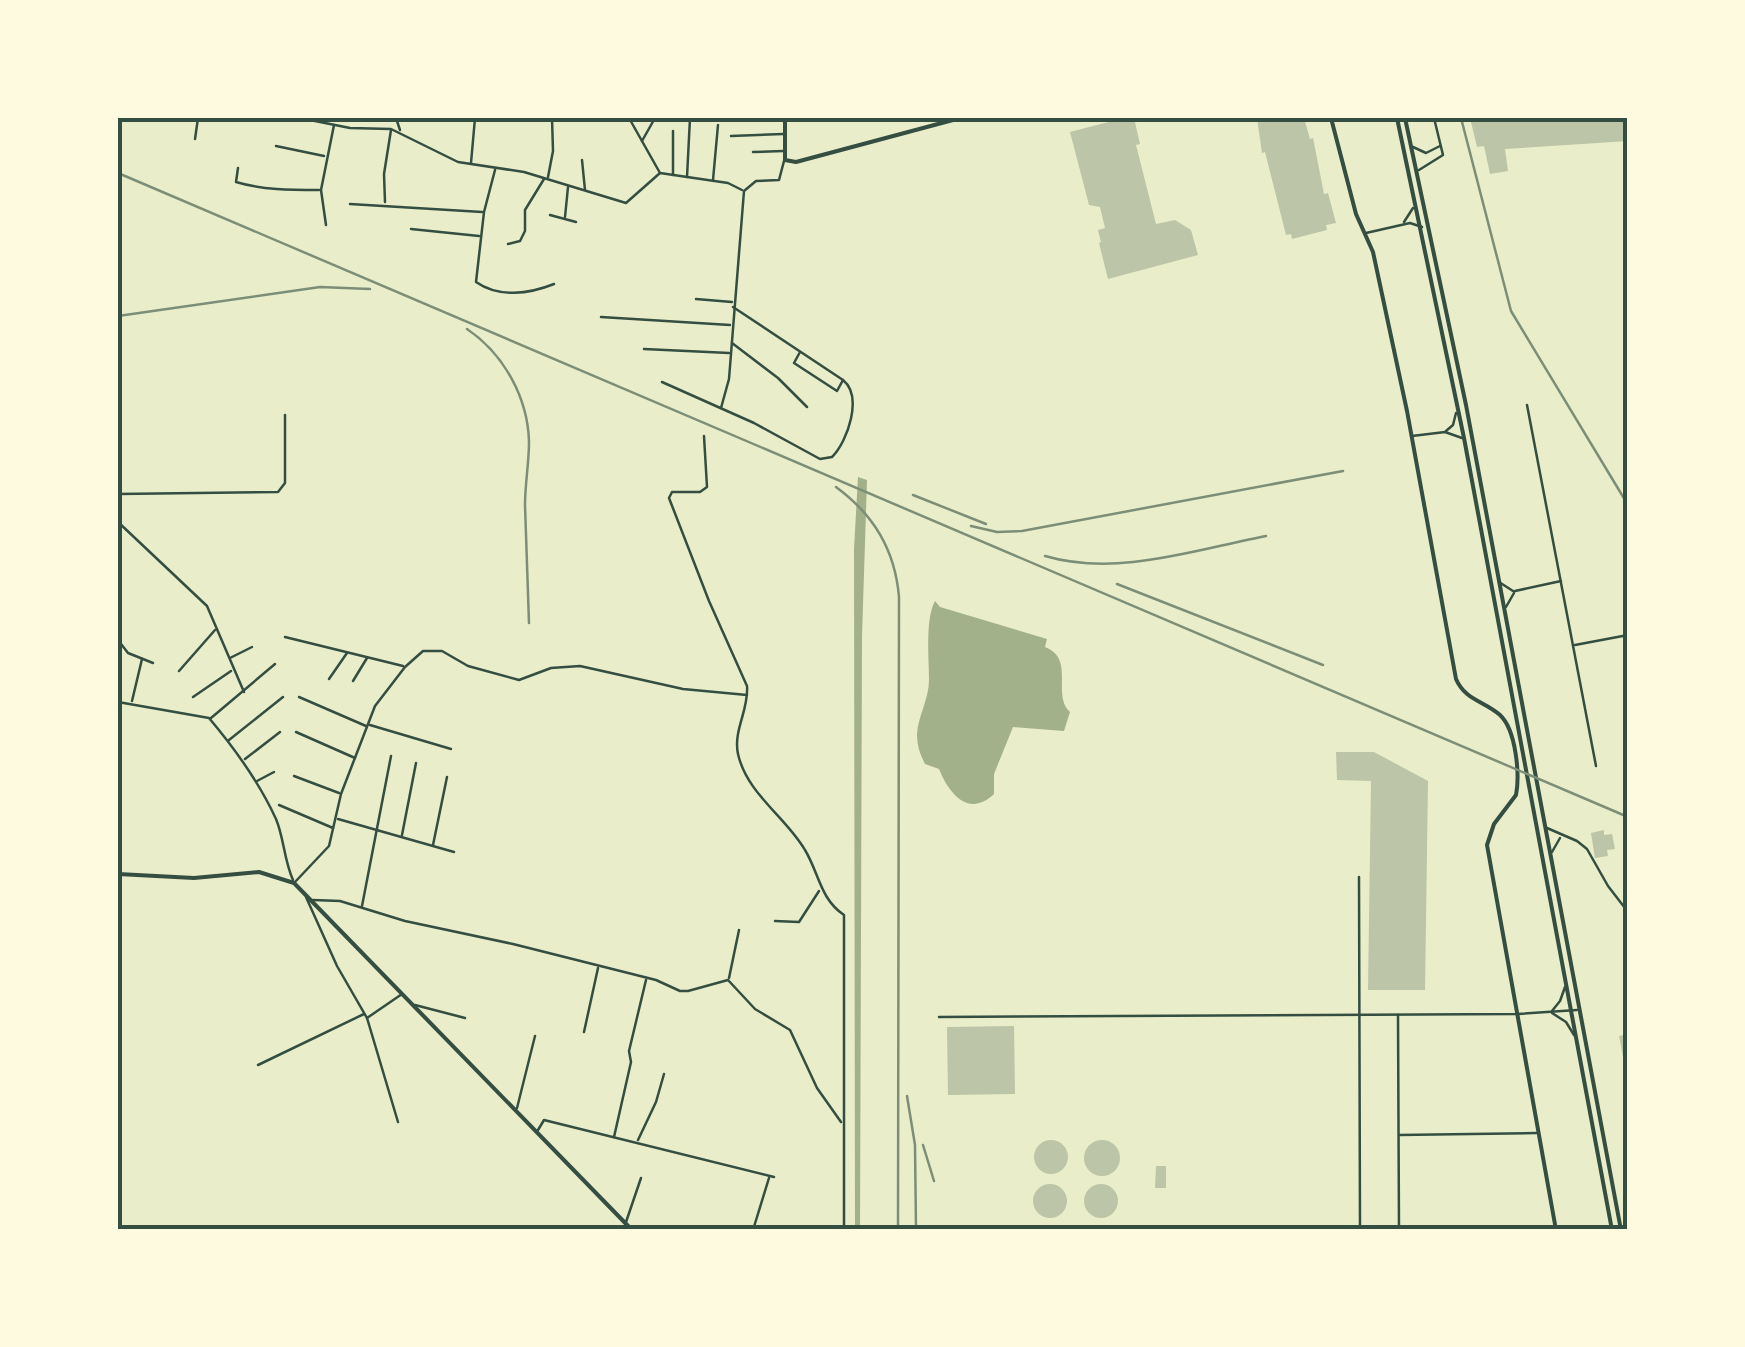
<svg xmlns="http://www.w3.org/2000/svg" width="1745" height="1347" font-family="'Titillium Web',sans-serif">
  <rect width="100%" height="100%" fill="#e9edc9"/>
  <!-- water -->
  <g fill="#a3b18a">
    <path d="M858,477L867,480L862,636L860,1229L855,1230L854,549Z"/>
    <path d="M935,601L940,607L1047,639L1045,647C1076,659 1051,695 1070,712L1064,731L1013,727L994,774V794C969,818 949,794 939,769L925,764C920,754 917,746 917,734C918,716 929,699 929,680C929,659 925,619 935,601Z"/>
  </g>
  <!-- building -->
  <g fill="#bcc5a7">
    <path d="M1124,118H1134L1140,144L1136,145L1156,224L1175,220L1191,230L1198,255L1108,279L1099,243L1101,242L1098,230L1105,228L1100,207L1089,205L1070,132Z"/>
    <path d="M1257,118H1304L1310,139L1313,138L1324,194L1328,193L1336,223L1326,225L1327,230L1292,239L1291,234L1286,235L1265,152L1262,153Z"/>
    <path d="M1470,118H1628V141L1505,149L1508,171L1490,174L1484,146L1477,147Z"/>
    <path d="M1336,752H1374L1428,781L1425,990H1368L1371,781L1337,780Z"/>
    <path d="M1604,830V835L1612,834L1615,849L1607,850L1608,856L1595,858L1591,833Z"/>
    <path d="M1014,1026L1015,1094L948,1095L947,1027Z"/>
    <path d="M1628,1034V1062H1624L1619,1036Z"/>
    <circle cx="1051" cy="1157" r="17"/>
    <circle cx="1102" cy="1158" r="18"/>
    <path d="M1156,1166H1166V1188H1155Z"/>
    <circle cx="1050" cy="1201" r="17"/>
    <circle cx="1101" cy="1201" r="17"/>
  </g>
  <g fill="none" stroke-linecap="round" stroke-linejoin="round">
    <!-- minor -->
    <g stroke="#344e41" stroke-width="2.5">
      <path d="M300,118L350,128L391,129L458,162L524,172L626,203L660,173"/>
      <path d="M396,118L400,130"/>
      <path d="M629,118L660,173L728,183L742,190"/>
      <path d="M731,136L783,134"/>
      <path d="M195,139L198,118"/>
      <path d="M642,141L655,118"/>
      <path d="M276,146L324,156"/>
      <path d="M1413,147L1426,153L1440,146"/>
      <path d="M753,152L783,151"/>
      <path d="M582,160L585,190"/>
      <path d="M471,163L475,118"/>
      <path d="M238,168L236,182C263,190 290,190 319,190"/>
      <path d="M495,170L484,212L476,282C499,298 529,294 554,284"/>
      <path d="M1419,170L1443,155L1434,118"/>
      <path d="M673,175V131"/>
      <path d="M548,177L553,151L552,118"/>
      <path d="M687,177L690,118"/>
      <path d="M713,180L718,125"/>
      <path d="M385,202L384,174L391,130"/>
      <path d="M350,204L482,212"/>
      <path d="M550,215L576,222"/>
      <path d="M565,217L568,187"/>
      <path d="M1404,222L1413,208"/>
      <path d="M326,225L321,190L334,125"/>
      <path d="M411,229L479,236"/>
      <path d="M1366,233L1410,223L1422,227"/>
      <path d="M508,244L520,241L525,231V210L544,179"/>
      <path d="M696,299L732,302"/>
      <path d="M733,307L843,380L837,391L794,363L800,352"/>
      <path d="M601,317L730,325"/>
      <path d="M732,343L778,378L807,407"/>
      <path d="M644,349L729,353"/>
      <path d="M662,382L754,423L820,459L832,457C848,441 863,396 843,380"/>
      <path d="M1527,405L1596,766"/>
      <path d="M721,408L729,379L744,191L756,181L779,180L784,161"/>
      <path d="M1446,431L1453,425L1456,413"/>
      <path d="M704,436L707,487L700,492H672L669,498L709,601L747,686C749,710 733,730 738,754C747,794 786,817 805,850C819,873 820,899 844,915V1230"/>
      <path d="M1412,436L1445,432L1462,438"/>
      <path d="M118,494L278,492L285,483V415"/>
      <path d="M118,522L207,606L244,692"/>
      <path d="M1499,582L1513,591"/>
      <path d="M1515,591L1561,581"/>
      <path d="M1506,607L1514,593"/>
      <path d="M285,637L403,666"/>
      <path d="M118,640L128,653L153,663"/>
      <path d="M1575,645L1628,635"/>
      <path d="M230,658L252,647"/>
      <path d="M179,671L215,630"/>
      <path d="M329,679L347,653"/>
      <path d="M353,681L367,658"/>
      <path d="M193,697L231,671"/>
      <path d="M299,697L366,726"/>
      <path d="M132,701L142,659"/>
      <path d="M118,702L209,718C236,750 259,782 276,819C284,838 284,860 293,880"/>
      <path d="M211,718L275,664"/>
      <path d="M370,725L451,749"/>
      <path d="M296,732L355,758"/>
      <path d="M229,740L283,697"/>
      <path d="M245,759L280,732"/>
      <path d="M294,776L339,793"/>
      <path d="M257,781L274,772"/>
      <path d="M279,805L333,828"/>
      <path d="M338,819L454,852"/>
      <path d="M1547,828L1577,841L1587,849L1608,886L1628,912"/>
      <path d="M402,835L416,763"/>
      <path d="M433,845L447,777"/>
      <path d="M1552,852L1560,838"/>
      <path d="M1359,877L1360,1230"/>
      <path d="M295,882L329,846L341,794L375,706L405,667L423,651H442L468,666L519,680L551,668L580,666L683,689L747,695"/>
      <path d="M306,897L337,966L367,1018L398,1122"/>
      <path d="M313,900L340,901L405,921L513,944L656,980L680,991H688L728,980L755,1009L790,1030L817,1088L841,1122"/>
      <path d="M362,906L391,756"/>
      <path d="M775,921L799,922L819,891"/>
      <path d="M729,978L739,930"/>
      <path d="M415,1005L465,1018"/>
      <path d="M1552,1011L1560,1001L1565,987"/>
      <path d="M1552,1013L1566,1022L1574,1035"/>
      <path d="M1398,1015L1399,1230"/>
      <path d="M939,1017L1518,1014L1577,1010"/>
      <path d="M367,1018L402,994"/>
      <path d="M584,1032L598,968"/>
      <path d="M258,1065L364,1014"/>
      <path d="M517,1108L535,1036"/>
      <path d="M538,1130L544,1120L774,1177"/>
      <path d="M1399,1135L1536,1133"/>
      <path d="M614,1137L631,1062L629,1051L646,980"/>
      <path d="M638,1140L656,1102L664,1074"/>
      <path d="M626,1222L641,1178"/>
      <path d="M753,1230L769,1178"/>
    </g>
    <!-- tertiary -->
    <g stroke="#344e41" stroke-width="4">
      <path d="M785,118V160L796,162L953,120L999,118"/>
      <path d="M1331,118L1356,214L1373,252L1407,411L1456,679C1465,700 1484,701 1500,715C1516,730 1520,774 1516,795L1494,824L1487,845L1556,1230"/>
      <path d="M118,874L194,878L259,872L294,883L632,1230"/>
    </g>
    <!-- secondary -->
    <g stroke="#344e41" stroke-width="4">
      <path d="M1397,118L1464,438L1612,1230"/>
      <path d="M1405,118L1466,405L1621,1230"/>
    </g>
    <!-- rail -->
    <g stroke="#7c8e77" stroke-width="2.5">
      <path d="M1461,118L1511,311L1628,505"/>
      <path d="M118,173L1628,817"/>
      <path d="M118,316L320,287L370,289"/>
      <path d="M467,329C504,354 528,398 529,442C529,463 525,484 525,505C526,545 528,584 529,623"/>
      <path d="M836,487C874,515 895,550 899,597L898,1230"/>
      <path d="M913,495L986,524"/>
      <path d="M971,526L997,532L1022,531L1343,471"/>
      <path d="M1045,556C1117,577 1194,550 1266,536"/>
      <path d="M1117,584L1323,665"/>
      <path d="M907,1096L915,1145L916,1230"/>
      <path d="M923,1145L934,1181"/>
    </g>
  </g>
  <!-- border -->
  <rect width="1745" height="1347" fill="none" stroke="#fefae0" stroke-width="240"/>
  <rect x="120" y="120" width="1505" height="1107" fill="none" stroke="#344e41" stroke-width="4"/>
</svg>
